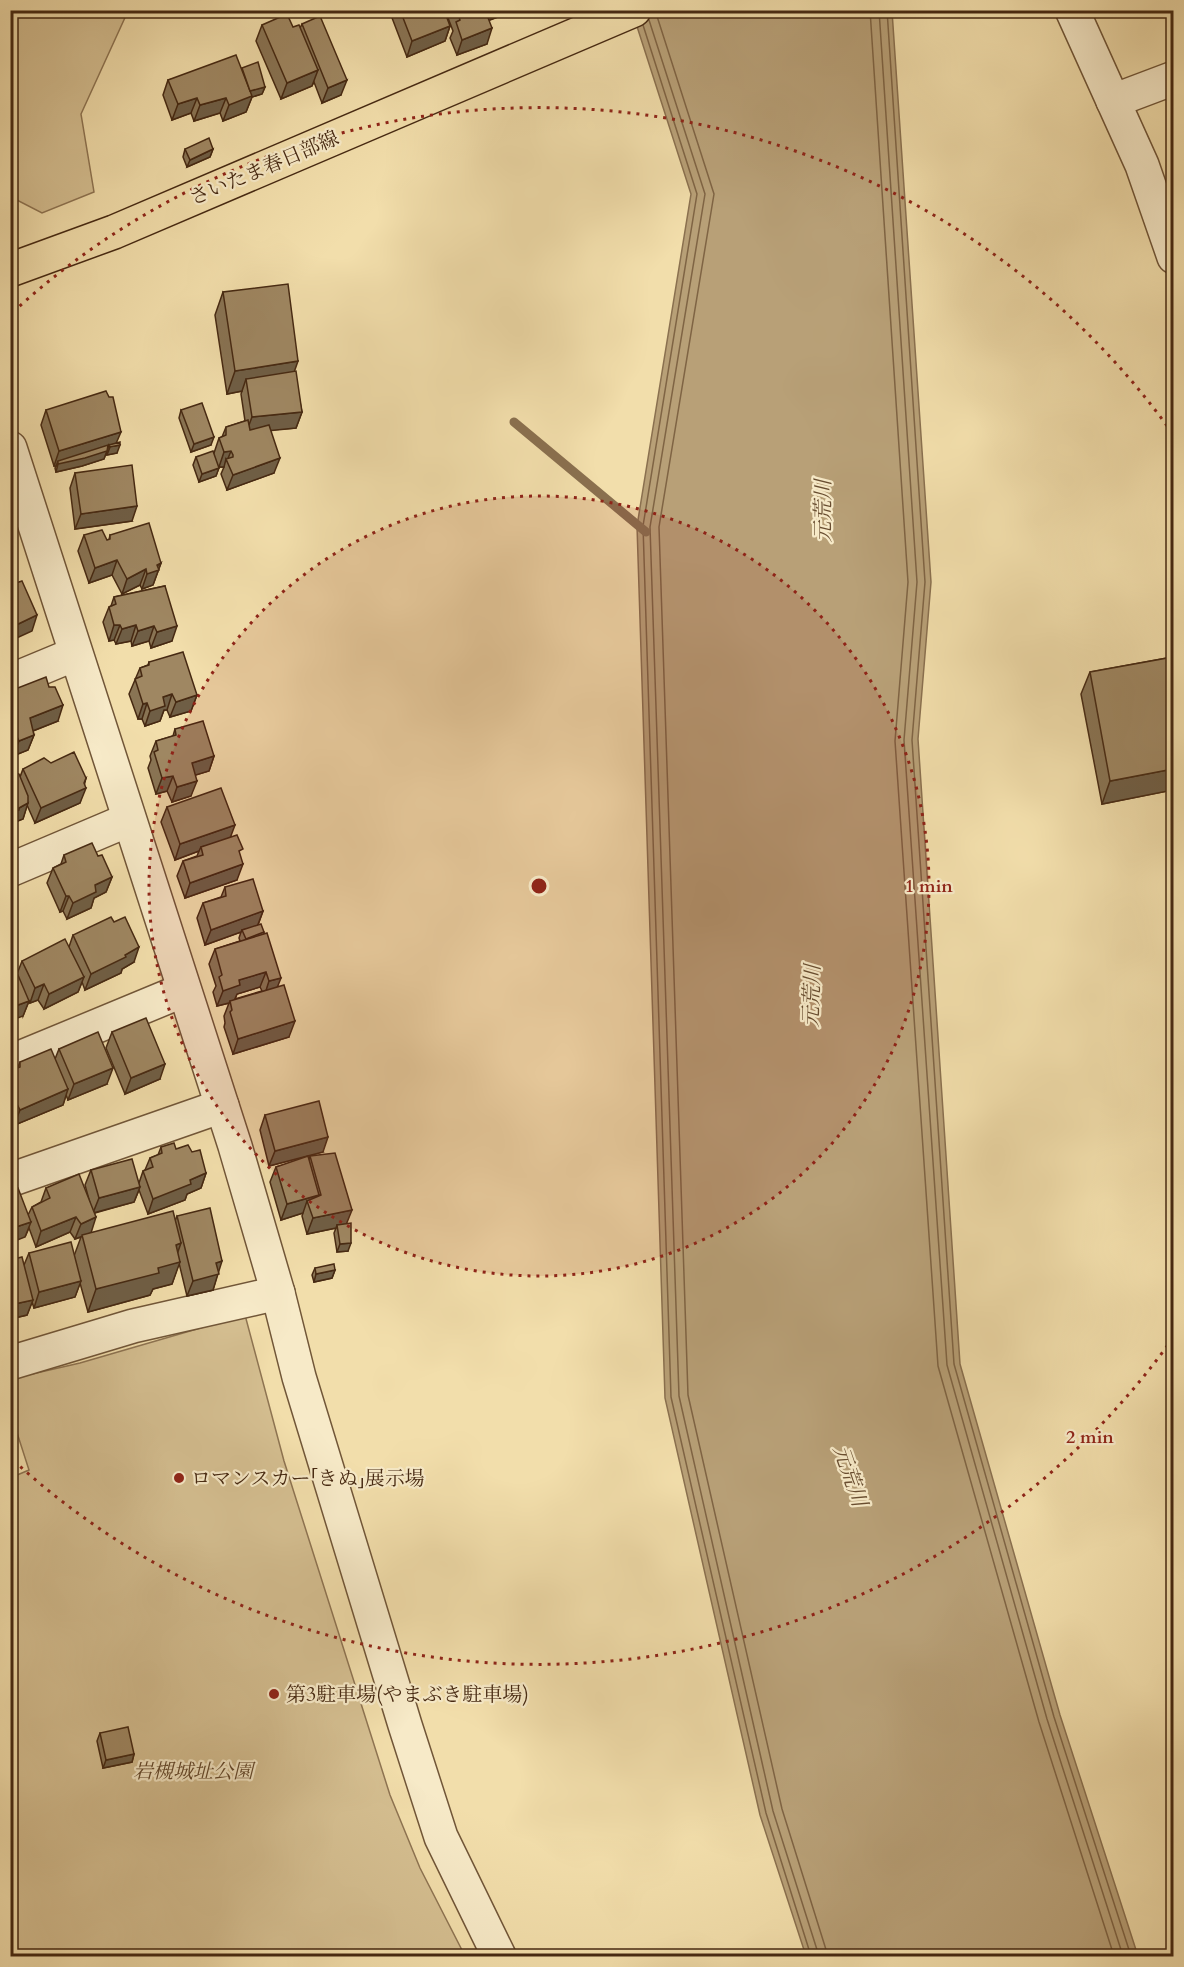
<svg xmlns="http://www.w3.org/2000/svg" width="1184" height="1967" font-family="Cardo,'Noto Serif JP',serif">
  <rect width="100%" height="100%" fill="#f2deab"/>
  <filter id="stains"><feTurbulence type="fractalNoise" baseFrequency=".00333" numOctaves="4"/><feColorMatrix values="0 0 0 0 .2 0 0 0 0 .09 0 0 0 0 .02 0 0 0 .5 -.17"/></filter>
  <radialGradient id="worn" r=".72"><stop offset=".6" stop-color="#630" stop-opacity="0"/><stop offset="1" stop-color="#630" stop-opacity=".3"/></radialGradient>
  <!-- green -->
  <g fill="#d5bf91" stroke="#8e7452" stroke-width="1.5">
    <path d="M10,11H128L81,114L94,192L42,213L11,197Z"/>
    <path d="M245,1315L284,1461L390,1795L420,1868L465,1956H11L10,1478L29,1470L11,1414L10,1379L80,1363Z"/>
  </g>
  <!-- water -->
  <path fill="#b8a077" stroke="#8a704f" stroke-width="1.5" d="M632,11H892L931,582L918,739L960,1364L1060,1715L1138,1956H806L760,1815L665,1398L637,526L691,194Z"/>
  <g fill="none" stroke-linecap="round" stroke-linejoin="round">
    <!-- shore -->
    <g stroke="#7f6444" stroke-width="1.5">
      <path d="M655,10L714,194L659,527L688,1395L782,1809L828,1956"/>
      <path d="M870,10L908,582L895,741L938,1366L1039,1722L1114,1956"/>
      <path d="M879,10L917,582L904,740L947,1365L1047,1719L1123,1956"/>
      <path d="M887,10L925,582L912,740L954,1364L1054,1717L1131,1956"/>
      <path d="M649,20L705,194L650,527L679,1396L773,1811L819,1956"/>
      <path d="M643,25L697,194L643,526L671,1397L766,1813L811,1956"/>
    </g>
    <!-- stream -->
    <path stroke="#8a704f" stroke-width="9" d="M514,422L646,532"/>
    <defs>
      <g id="minor">
        <path d="M1113,101L1174,78"/>
        <path d="M10,681L75,654"/>
        <path d="M10,870L128,820"/>
        <path d="M10,1062L184,990"/>
        <path d="M10,1180L222,1106"/>
        <path d="M10,1363L133,1326L278,1293"/>
      </g>
      <g id="tertiary">
        <path d="M1072,10L1142,165L1174,257"/>
        <path d="M10,448L235,1146L278,1293L299,1377L405,1725L441,1837L499,1956"/>
      </g>
      <path id="primary" d="M10,270L114,232L634,10"/>
    </defs>
    <!-- minor casing -->
    <use href="#minor" stroke="#715638" stroke-width="36"/>
    <!-- tertiary casing -->
    <use href="#tertiary" stroke="#715638" stroke-width="36"/>
    <!-- primary casing -->
    <use href="#primary" stroke="#462912" stroke-width="36"/>
    <!-- minor -->
    <use href="#minor" stroke="#f7eac8" stroke-width="33"/>
    <!-- tertiary -->
    <use href="#tertiary" stroke="#f7eac8" stroke-width="33"/>
    <!-- primary -->
    <use href="#primary" stroke="#f2deab" stroke-width="33"/>
  </g>
  <!-- wall -->
  <g fill="#897454" stroke="#462912" stroke-width="1.5" fill-rule="evenodd">
    <path d="M389,10H444L450,26L445,41L407,57Z"/>
    <path d="M445,10H507L506,14L489,20L487,44L457,55L450,38L453,31Z"/>
    <path d="M302,24L341,95L322,103L314,82L312,86L281,99L256,41L262,25L300,28Z"/>
    <path d="M241,68L265,87L262,94L252,97L246,112L223,121L220,113L194,121L191,113L172,120L163,95L168,80Z"/>
    <path d="M185,149H213L210,157L187,167L183,157Z"/>
    <path d="M223,292L294,372L302,412L296,428L270,430L274,473L227,490L221,474L224,467H219L216,476L199,482L193,465L196,457L214,453L219,438L222,437L226,427L245,421L241,394L242,391L227,394L215,315Z"/>
    <path d="M46,410L117,443V453L107,455L106,453L104,459L82,466L56,472L55,468L56,466H54L41,425Z"/>
    <path d="M181,410L211,445L191,452L179,418Z"/>
    <path d="M75,473L132,521L75,529L70,488Z"/>
    <path d="M84,535L107,540H109L110,535L161,563L153,585L142,589L140,585L122,594L112,575L89,583L78,551Z"/>
    <path d="M165,586L172,641L151,648L149,641L132,646L131,641L116,644L114,640L109,641L103,622L109,607L111,606L114,597Z"/>
    <path d="M1173,657V790L1102,804L1081,694L1090,672Z"/>
    <path d="M149,662L197,695L191,711L170,717L167,710H164L160,721L145,726L142,719H138L129,694L140,668L148,665Z"/>
    <path d="M10,691L58,721L33,731L34,735L28,750L13,756L10,750Z"/>
    <path d="M175,729L214,756L209,771L195,775L191,796L172,802L167,791L156,794L148,768L151,760L150,756L156,741L173,736Z"/>
    <path d="M51,763L86,778L80,803L35,823L27,805L23,819L15,822L13,826L20,777L23,769Z"/>
    <path d="M167,807L231,837L240,856L237,880L185,898L177,876L183,861L197,856L199,851L175,860L161,822Z"/>
    <path d="M64,855L98,856L112,877L106,892L94,898L91,908L67,919L63,911L60,912L47,883L53,868L61,864Z"/>
    <path d="M225,887L263,911L258,925L264,932V934L278,987L289,1037L233,1054L224,1027L225,1023L224,1016L229,1003L217,1006L213,992L216,986L209,964L215,949L240,941L239,938L241,932L205,945L197,918L203,903L221,897ZM260,987L262,991L235,999L237,994Z"/>
    <path d="M73,935L134,962L122,969L121,973L85,990L82,982L78,992L44,1009L38,1000L30,1003L29,1001L23,1016L17,974L22,961L69,947Z"/>
    <path d="M112,1032L160,1079L125,1094L106,1048Z"/>
    <path d="M59,1049L107,1084L68,1100L66,1095L63,1105L17,1124L12,1139H10V1071L18,1067L20,1062L55,1059Z"/>
    <path d="M265,1115L323,1152L269,1166L260,1130Z"/>
    <path d="M161,1147L192,1152L206,1173L201,1188L187,1194L185,1200L148,1214L139,1190L134,1202L95,1213L90,1233L175,1221L177,1216L218,1272L213,1290L187,1296L179,1263L172,1284L153,1289L150,1295L88,1312L80,1283L75,1297L34,1308L32,1302L27,1315L10,1319V1260L24,1265L29,1253L74,1256L81,1237L75,1239L70,1232L36,1247L29,1228L25,1237L28,1215L32,1207L41,1202L46,1188L90,1203L85,1185L91,1170L139,1183L143,1171L145,1170L150,1158L158,1155Z"/>
    <path d="M310,1156L347,1224L348,1251L337,1252L334,1233L336,1228L307,1234L302,1216L303,1213L281,1220L270,1182L276,1167L309,1159Z"/>
    <path d="M315,1268L335,1270L332,1278L314,1282L312,1275Z"/>
    <path d="M100,1733L134,1754L132,1762L103,1768L97,1741Z"/>
  </g>
  <!-- shaded-wall -->
  <g fill="#6f5e45" stroke="#462912" stroke-width="1.5">
    <path d="M489,10H507L506,14L485,22Z"/>
    <path d="M450,26L445,41L407,57L412,41Z"/>
    <path d="M492,28L487,44L457,55L462,40Z"/>
    <path d="M318,70L312,86L281,99L287,83Z"/>
    <path d="M347,80L341,95L322,103L328,88Z"/>
    <path d="M265,87L262,94L252,97L246,112L223,121L229,105L249,91Z"/>
    <path d="M197,98L191,113L172,120L178,104Z"/>
    <path d="M226,98L220,113L194,121L200,105Z"/>
    <path d="M213,149L210,157L187,167L190,160Z"/>
    <path d="M298,361L290,384L246,379L242,391L227,394L235,371Z"/>
    <path d="M302,412L296,428L246,433L252,417Z"/>
    <path d="M121,432L115,446L120,445L117,453L107,455L110,447L109,445L104,459L82,466L56,472L58,464V461L56,466H54L59,451Z"/>
    <path d="M214,437L211,445L191,452L194,444Z"/>
    <path d="M231,451L227,461L226,459L224,467H219L224,452Z"/>
    <path d="M280,458L274,473L227,490L233,475Z"/>
    <path d="M219,468L216,476L199,482L202,474Z"/>
    <path d="M137,506L132,521L75,529L81,514Z"/>
    <path d="M117,560L112,575L89,583L95,568Z"/>
    <path d="M161,563L153,585L142,589L147,574Z"/>
    <path d="M146,569L140,585L122,594L127,579Z"/>
    <path d="M37,615L32,631L10,641V628Z"/>
    <path d="M114,625H120L114,640L109,641Z"/>
    <path d="M136,625L131,641L116,644L122,629Z"/>
    <path d="M154,626L149,641L132,646L138,631Z"/>
    <path d="M177,626L172,641L151,648L157,632Z"/>
    <path d="M172,694L167,710H164L160,721L145,726L150,711L163,697Z"/>
    <path d="M197,695L191,711L170,717L176,702Z"/>
    <path d="M147,703L142,719H138L143,704Z"/>
    <path d="M63,705L58,721L25,734L30,718Z"/>
    <path d="M34,735L28,750L13,756L19,741Z"/>
    <path d="M214,756L209,771L186,778L192,763Z"/>
    <path d="M1173,769V790L1102,804L1110,781Z"/>
    <path d="M173,776L167,791L156,794L162,778Z"/>
    <path d="M86,778L82,789L86,788L80,803L35,823L41,808Z"/>
    <path d="M197,781L191,796L172,802L177,787Z"/>
    <path d="M28,803L23,819L15,822L13,826L10,827V814L19,808Z"/>
    <path d="M235,825L229,841L201,847L199,851L175,860L180,844Z"/>
    <path d="M243,864L237,880L185,898L190,883Z"/>
    <path d="M112,877L106,892L94,898L91,908L67,919L73,903L95,885Z"/>
    <path d="M66,896H69L63,911L60,912Z"/>
    <path d="M263,911L257,927L242,930L241,932L205,945L211,930Z"/>
    <path d="M139,947L134,962L122,969L121,973L85,990L91,974Z"/>
    <path d="M266,972L260,987L237,994L234,1001H230L229,1003L217,1006L223,991L239,980Z"/>
    <path d="M84,977L78,992L44,1009L49,994Z"/>
    <path d="M281,978L275,993L264,997L269,981Z"/>
    <path d="M44,984L38,1000L30,1003L35,988Z"/>
    <path d="M29,1001L23,1016L10,1021V1008Z"/>
    <path d="M295,1021L289,1037L233,1054L238,1039Z"/>
    <path d="M165,1064L160,1079L125,1094L131,1078Z"/>
    <path d="M113,1068L107,1084L68,1100L74,1084Z"/>
    <path d="M68,1089L63,1105L17,1124L12,1139H10V1126L14,1125L20,1110Z"/>
    <path d="M328,1137L323,1152L269,1166L275,1151Z"/>
    <path d="M206,1173L201,1188L187,1194L185,1200L148,1214L153,1199L190,1180Z"/>
    <path d="M140,1187L134,1202L93,1213L99,1198Z"/>
    <path d="M319,1195L314,1210L307,1201L303,1213L281,1220L287,1204Z"/>
    <path d="M352,1210L346,1225H337L336,1228L307,1234L313,1218Z"/>
    <path d="M76,1217L70,1232L36,1247L41,1231Z"/>
    <path d="M96,1217L91,1233L75,1239L81,1224Z"/>
    <path d="M31,1222L25,1237L10,1243V1229Z"/>
    <path d="M181,1243L174,1263L180,1262L172,1284L153,1289L150,1295L88,1312L96,1289L158,1268L176,1245Z"/>
    <path d="M351,1243L348,1251L337,1252L340,1244Z"/>
    <path d="M222,1261L213,1290L187,1296L193,1281L216,1263Z"/>
    <path d="M335,1270L332,1278L314,1282L316,1274Z"/>
    <path d="M81,1281L75,1297L34,1308L39,1292Z"/>
    <path d="M33,1300L27,1315L10,1319V1305Z"/>
    <path d="M134,1754L132,1762L103,1768L106,1760Z"/>
  </g>
  <!-- building -->
  <g fill="#9f8762" stroke="#462912" stroke-width="1.5">
    <path d="M400,10H444L450,26L412,41Z"/>
    <path d="M457,10H485L492,28L462,40L456,22L460,20Z"/>
    <path d="M287,14L293,27L299,25L318,70L287,83L262,25Z"/>
    <path d="M320,16L347,80L328,88L302,24Z"/>
    <path d="M236,55L252,96L229,105L226,98L200,105L197,98L178,104L168,80Z"/>
    <path d="M258,62L265,87L250,91L242,68Z"/>
    <path d="M209,138L213,149L190,160L185,149Z"/>
    <path d="M288,284L298,361L235,371L223,292Z"/>
    <path d="M296,371L302,412L252,417L246,379Z"/>
    <path d="M106,391L109,397H113L121,432L59,451L46,410Z"/>
    <path d="M202,403L214,437L194,444L181,410Z"/>
    <path d="M248,420L250,430L269,425L280,458L233,475L226,459L233,457V455L231,451L224,452L219,438L226,435V427Z"/>
    <path d="M120,442V445L110,447L109,445Z"/>
    <path d="M108,445L107,451L85,458L58,464V461Z"/>
    <path d="M213,451L219,468L202,474L196,457Z"/>
    <path d="M132,465L137,506L81,514L75,473Z"/>
    <path d="M149,523L161,563L157,565L159,570L147,574L146,569L127,579L117,560L95,568L84,535L102,530L107,540L110,539V535Z"/>
    <path d="M22,581L37,615L10,628V585Z"/>
    <path d="M165,586L177,626L157,632L154,626L138,631L136,625L122,629L120,625H114L109,607L116,604L114,597Z"/>
    <path d="M183,652L197,695L176,702L172,694L163,697L165,706L150,711L147,703L143,704L135,679L142,676L140,668L149,665V662Z"/>
    <path d="M1173,657V769L1110,781L1090,672Z"/>
    <path d="M46,677L49,687H55L63,705L30,718L34,735L19,741L10,721V691Z"/>
    <path d="M203,721L214,756L192,763L197,781L177,787L173,776L162,778L154,752L158,750L156,741L176,735L175,729Z"/>
    <path d="M74,752L86,778L84,783L86,788L41,808L23,769L44,758L51,763Z"/>
    <path d="M13,772L19,774L28,796V803L19,808V810L10,814V773Z"/>
    <path d="M221,788L235,825L180,844L167,807Z"/>
    <path d="M237,835L243,849L239,851L243,864L190,883L183,861L203,855L201,847Z"/>
    <path d="M92,843L98,856L102,855L112,877L95,885L96,892L73,903L69,896H66L53,868L66,862L64,855Z"/>
    <path d="M253,879L263,911L211,930L203,903L226,896L225,887Z"/>
    <path d="M111,917L114,922L125,917L139,947L125,955L126,957L91,974L73,935Z"/>
    <path d="M261,924L264,932L246,939L242,930Z"/>
    <path d="M267,933L281,978L269,981L266,972L239,980L240,985L223,991L219,977L222,975L215,949Z"/>
    <path d="M65,939L84,977L49,994L44,984L35,988L22,961Z"/>
    <path d="M12,961L29,1001L10,1008V962Z"/>
    <path d="M284,985L295,1021L238,1039L230,1012L232,1010L230,1001Z"/>
    <path d="M146,1018L165,1064L131,1078L112,1032Z"/>
    <path d="M98,1032L113,1068L74,1084L59,1049Z"/>
    <path d="M51,1049L68,1089L20,1110L10,1090V1071L20,1067V1062Z"/>
    <path d="M319,1101L328,1137L275,1151L265,1115Z"/>
    <path d="M10,1109L17,1123L10,1126Z"/>
    <path d="M174,1143L176,1149L188,1145L192,1152L200,1150L206,1173L190,1180L191,1184L153,1199L143,1171L153,1167L150,1158L162,1153L161,1147Z"/>
    <path d="M335,1153L352,1210L313,1218L307,1201L321,1195L310,1156Z"/>
    <path d="M308,1156L319,1195L287,1204L276,1167Z"/>
    <path d="M132,1159L140,1187L99,1198L91,1170Z"/>
    <path d="M79,1174L96,1217L81,1224L76,1217L41,1231L32,1207L50,1198L46,1188Z"/>
    <path d="M18,1188L31,1222L10,1229V1191Z"/>
    <path d="M210,1208L222,1261L216,1263L219,1274L193,1281L177,1216Z"/>
    <path d="M173,1211L181,1243L176,1245L180,1262L158,1268L159,1273L96,1289L82,1235Z"/>
    <path d="M351,1223V1243L340,1244L337,1225Z"/>
    <path d="M71,1242L81,1281L39,1292L29,1253Z"/>
    <path d="M22,1257L33,1300L10,1305V1260Z"/>
    <path d="M334,1264L335,1270L316,1274L315,1268Z"/>
    <path d="M128,1727L134,1754L106,1760L100,1733Z"/>
  </g>
  <!-- distance rings -->
  <circle cx="539" cy="886" r="390" fill="#8f2418" fill-opacity=".12"/>
  <g fill="none" stroke="#8f2418" stroke-width="3" stroke-dasharray="3 6">
    <circle cx="539" cy="886" r="390"/>
    <path d="M1173 1338A779 779 0 0 1 13 1460M13 312A779 779 0 0 1 1173 434"/>
  </g>
  <!-- markers -->
  <g fill="#8f2418" stroke="#f7eac8" stroke-width="2">
    <circle cx="179" cy="1478" r="6"/>
    <circle cx="274" cy="1694" r="6"/>
  </g>
  <g text-anchor="middle" dominant-baseline="central" stroke-width="4.5" stroke-linejoin="round" paint-order="stroke">
    <!-- street labels -->
    <g font-size="20" fill="#462912" stroke="#f7eac8">
      <text transform="translate(264 168) rotate(-23)">さいたま春日部線</text>
    </g>
    <!-- poi labels -->
    <g font-size="20" fill="#462912" stroke="#f7eac8" text-anchor="start">
      <text x="191" y="1478">ロマンスカー「きぬ」展示場</text>
      <text x="286" y="1694">第3駐車場(やまぶき駐車場)</text>
    </g>
    <!-- park labels -->
    <g font-size="20" font-style="italic" fill="#63472b" stroke="#f7eac8">
      <text x="193" y="1771">岩槻城址公園</text>
    </g>
    <!-- water labels -->
    <g font-size="21" font-style="italic" fill="#684d30" stroke="#f7eac8">
      <text transform="translate(823 511) rotate(-90)">元荒川</text>
      <text transform="translate(812 996) rotate(-88)">元荒川</text>
      <text transform="translate(850 1476) rotate(71)">元荒川</text>
    </g>
  </g>
  <circle cx="539" cy="886" r="9" fill="#8f2418" stroke="#f7eac8" stroke-width="3"/>
  <g font-size="18" text-anchor="middle" font-weight="bold" fill="#8f2418" stroke="#f7eac8" stroke-width="4.5" stroke-linejoin="round" paint-order="stroke">
    <text x="929" y="892">1 min</text>
    <text x="1090" y="1443">2 min</text>
  </g>
  <!-- margin -->
  <rect width="1184" height="1967" fill="none" stroke="#f2deab" stroke-width="36"/>
  <rect x="12" y="12" width="1160" height="1943" fill="none" stroke="#462912" stroke-width="3"/>
  <rect x="18" y="18" width="1148" height="1931" fill="none" stroke="#462912" stroke-width="1.5"/>
  <rect width="100%" height="100%" filter="url(#stains)"/>
  <rect width="100%" height="100%" fill="url(#worn)"/>
</svg>
